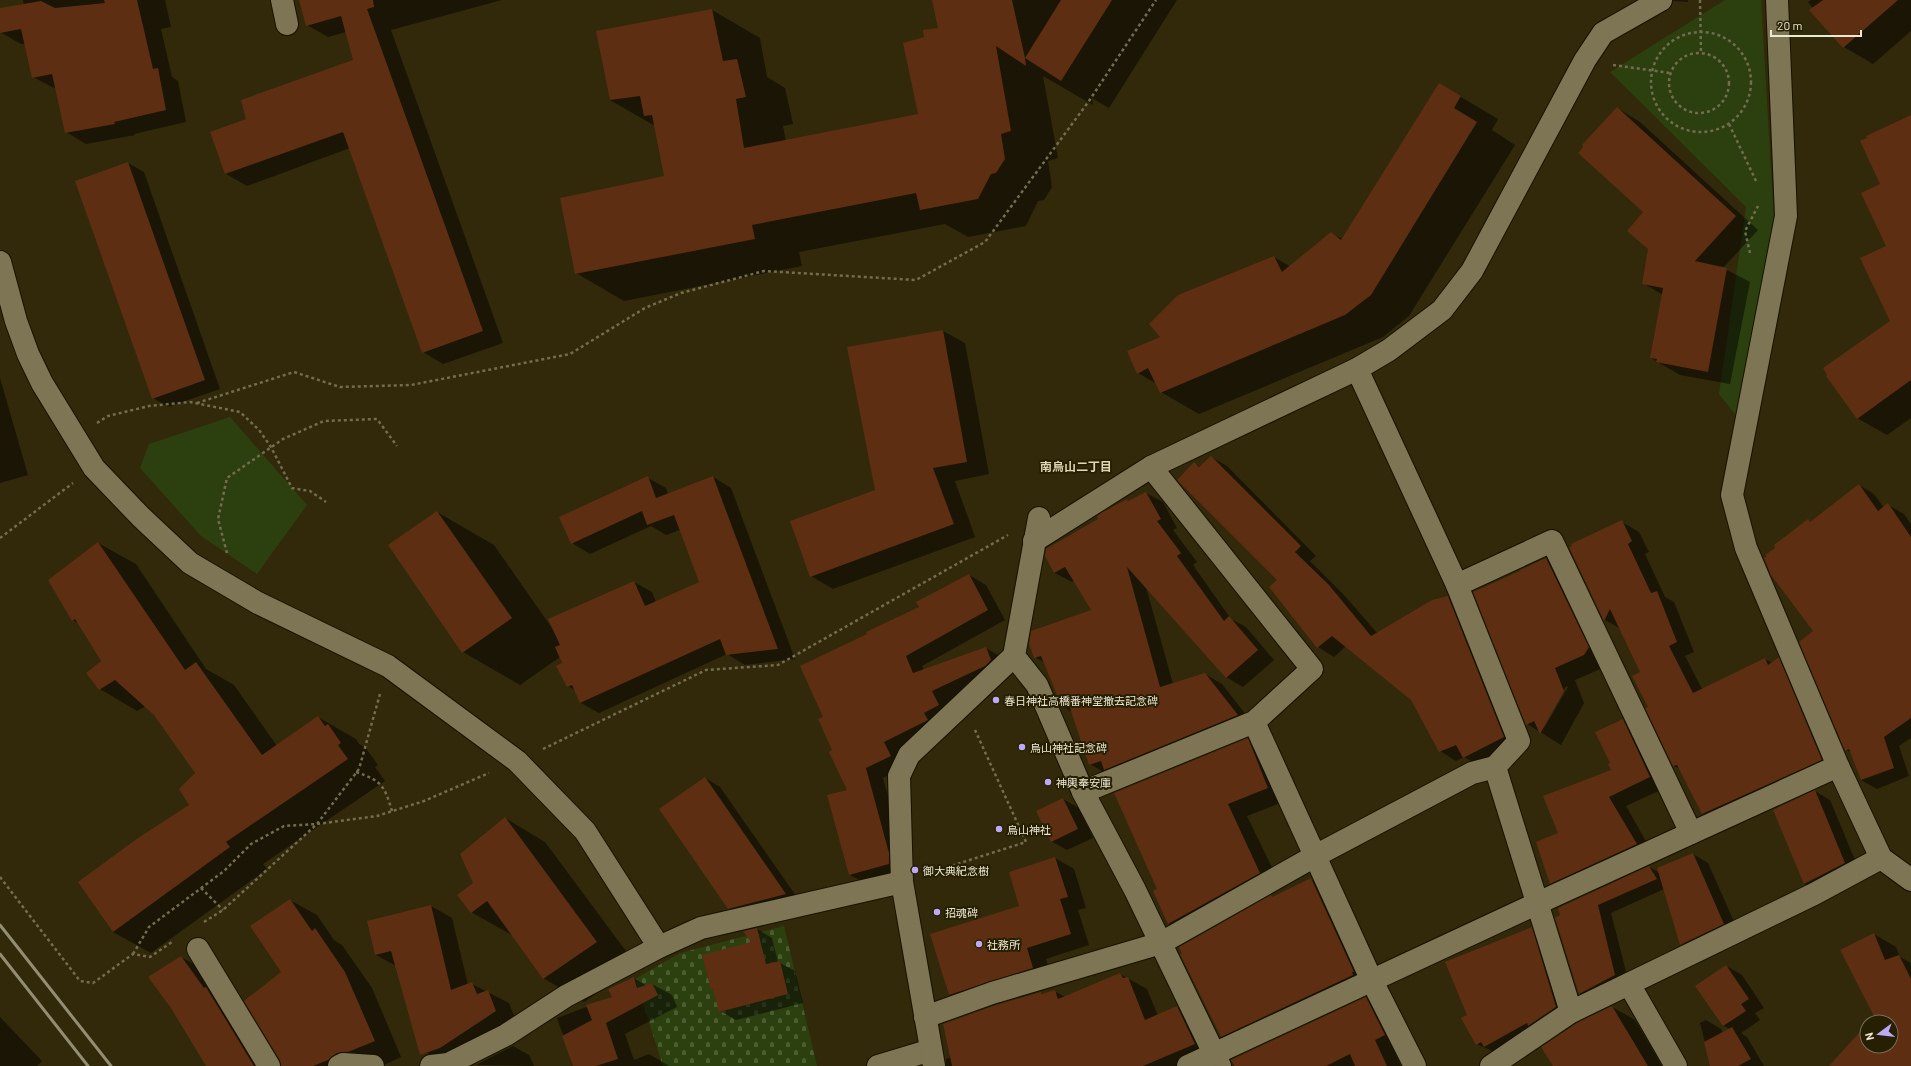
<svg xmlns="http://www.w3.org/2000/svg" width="1911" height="1066" font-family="Barlow,'Noto Sans JP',sans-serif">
  <defs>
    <pattern id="cemetery-stones" width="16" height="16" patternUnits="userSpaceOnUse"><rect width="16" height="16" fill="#2c400f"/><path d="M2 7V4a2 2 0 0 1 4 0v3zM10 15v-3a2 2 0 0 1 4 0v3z" fill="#4b5c31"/></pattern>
  </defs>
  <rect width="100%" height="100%" fill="#312909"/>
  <!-- cemetery -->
  <path fill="url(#cemetery-stones)" d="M784,926L817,1066H663L635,979L680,953Z"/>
  <!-- park -->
  <g fill="#2c400f">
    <path d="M1725,0H1761L1774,220L1737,417L1719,394L1746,207L1610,72Z"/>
    <path d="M230,417L307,505L257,574L201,536L140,468L149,444Z"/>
  </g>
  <!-- shadow -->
  <g fill="#0007" fill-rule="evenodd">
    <path d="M23,0H165L171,27L161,29L172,77L178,81L186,122L134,134L135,135L86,144L66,132L56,89L33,77L25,44H21L0,32V10L24,5Z"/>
    <path d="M300,0H502L391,30L503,343L443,364L423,352L350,148L247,186L226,174L211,133L247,119L354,60L346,32L328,37L307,25Z"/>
    <path d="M933,0H1177L1109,108L1092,98L1093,105L1043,76L1058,158L1048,161L1052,187L1044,200L1038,201L1026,226L968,237L945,224L799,252L802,266L624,301L576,273L665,177L655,126L610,100L712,10L760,38L767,77L785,88L793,124L783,126L786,141L919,115L925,38L940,28Z"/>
    <path d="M1661,0H1688V2Z"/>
    <path d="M1811,0H1911V31L1873,64L1844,47L1811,10L1813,8L1808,2Z"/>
    <path d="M1439,84L1498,119L1492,130L1515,145L1409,316L1383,337L1199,414L1161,392L1157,384L1138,373L1161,337L1274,257L1291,267L1331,233L1342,239Z"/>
    <path d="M1617,108L1640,122L1758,230L1723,268L1750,282L1730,384L1680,375L1651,358L1663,295L1643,283L1649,249L1645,212Z"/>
    <path d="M1911,116V418L1887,435L1857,418L1891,321L1887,247L1881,184Z"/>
    <path d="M128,163L144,172L220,389L168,407L153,398Z"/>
    <path d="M943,331L965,343L989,474L955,481L975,537L833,589L811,576L876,491Z"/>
    <path d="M0,378L28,475L0,483Z"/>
    <path d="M1211,457L1227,466L1316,556L1310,561L1345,596L1377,633L1448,597L1464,607L1519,746L1480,766L1464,757L1456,761L1440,751L1412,699L1346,646L1334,657L1318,647L1279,580L1195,464L1201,467Z"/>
    <path d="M713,477L731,488L795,659L745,665L727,654L599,713L581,703L576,691L568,686L560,657L520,685L463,652L437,512L494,545L554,631L634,582L652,592L656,602L700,582L680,530L666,535L651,526L590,554L572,543L648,478L666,488L668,494Z"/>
    <path d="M1859,485L1874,494L1884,508L1888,505L1904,514L1911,524V738L1899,746L1909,776L1877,789L1861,780L1852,753L1846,750L1814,631L1808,521L1811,522Z"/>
    <path d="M1146,493L1163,502L1177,528L1173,530L1197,562L1193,565L1231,619L1246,627L1274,660L1243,687L1226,677L1146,587L1173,684L1205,674L1222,684L1254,725L1107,774L1090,764L1072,712L1063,706L1045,663L1035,657L1092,611L1074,581L1072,582L1055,573L1046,556L1127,500L1130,502Z"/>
    <path d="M1622,522L1639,532L1649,552L1645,554L1665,597L1674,602L1694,652L1685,656L1702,689L1765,659L1772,663L1779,659L1796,669L1839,770L1720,823L1702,813L1680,769L1674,766L1649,707L1641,673L1621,629L1605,620Z"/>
    <path d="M98,543L136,564L206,669L234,685L277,746L318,717L356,739L359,744L365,747L378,765L375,767L385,781L263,864L267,869L151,953L113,932L190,805L196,773L155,714L146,706L137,711L100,689L103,661L79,624L73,620Z"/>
    <path d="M1546,559L1567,571L1605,667L1575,680L1584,703L1561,745L1527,724L1522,572ZM1566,686L1568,687L1544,728L1543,727Z"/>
    <path d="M969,575L986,585L1005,620L922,666L924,670L986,648L1003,658L1002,676L949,701L956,715L907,766L883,778L906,863V874L867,884L850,875L848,790L834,751L824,717L920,607Z"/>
    <path d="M1623,720L1640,730L1667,787L1626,806L1653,854L1568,893L1551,883L1559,834L1612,771V763Z"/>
    <path d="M1248,739L1268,751L1288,800L1247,816L1280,884L1189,935L1169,924L1155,892L1159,890Z"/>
    <path d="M705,778L720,787L801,903L744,917L729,908Z"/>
    <path d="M1815,791L1830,800L1860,872L1820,892L1804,884Z"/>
    <path d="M1063,799L1079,808L1093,838L1067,850L1051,841Z"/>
    <path d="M505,818L545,842L637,966L584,1002L543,978L512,935L471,912L474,883Z"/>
    <path d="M1693,854L1708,863L1739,933L1697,953L1681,944L1664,889L1611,913L1629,983L1593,1002L1579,994L1561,916L1649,867L1660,873Z"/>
    <path d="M1055,858L1074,869L1086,908L1078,910L1089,945L1046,959L1052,978L968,1006L949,995L1021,906Z"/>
    <path d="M1311,879L1332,891L1372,984L1241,1048L1221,1037L1182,955L1271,896L1273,898Z"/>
    <path d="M290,900L317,915L334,940L342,945L372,988L401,1057L382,1066H282L283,972Z"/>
    <path d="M431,906L452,918L468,985L472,984L509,1003L517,1023L449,1066L420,1048L396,966L376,955L369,922Z"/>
    <path d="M1531,928L1544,935L1569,1014L1498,1054L1477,1044L1468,1015Z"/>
    <path d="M757,929L772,938L778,962L795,971L803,1003L736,1020L720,1011L715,991L712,989L752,942Z"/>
    <path d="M1874,934L1896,947L1900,957L1911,963V1066H1831L1867,1025V1046H1891V1022H1870L1877,1014Z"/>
    <path d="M181,957L208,972L271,1066H208Z"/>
    <path d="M1726,966L1742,975L1764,1008L1755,1013L1760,1020L1741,1033L1747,1037L1764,1066H1711L1700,1023L1706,1020L1721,1029L1723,1033L1730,1029L1724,1026L1697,986Z"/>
    <path d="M1120,974L1147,989L1158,1016L1177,1007L1197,1019L1202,1066H946V1059L952,1057L1041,993L1044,994L1054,991L1065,997Z"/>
    <path d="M634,978L647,986L652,984L672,995L677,1007L625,1034L634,1060L649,1054L669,1066H574L557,1018L613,997Z"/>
    <path d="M1366,998L1386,1009L1404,1046L1394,1051L1401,1066H1233L1232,1060Z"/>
    <path d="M1612,1007L1635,1020L1662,1066H1554Z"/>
    <path d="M0,1017L42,1061L37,1066H0Z"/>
    <path d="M513,1046L529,1055L534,1066L476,1065Z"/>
  </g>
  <!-- building -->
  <g fill="#5e2e12">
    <path d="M104,0H137L153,69L158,68L166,110L114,122L115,124L65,133L52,74L32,78L21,29L0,33V8L41,1L55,8L105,3Z"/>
    <path d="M299,0H373L374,7L367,9L483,331L422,353L343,132L225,174L210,132L246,119L241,100L353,60L341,16L306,26Z"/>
    <path d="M932,0H1012L1025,58L1061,0H1112L1061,81L1025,58L1026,66L996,46L1011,131L1001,134L1005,159L996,173L991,174L978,199L920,210L916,193L752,225L755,239L575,274L560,198L664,176L652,115L644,116L640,96L610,100L596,31L712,9L723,61L737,59L746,97L736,99L744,148L918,114L903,43L924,37L923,30L938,28Z"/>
    <path d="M1823,0H1898L1843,48L1809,10Z"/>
    <path d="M1439,83L1461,96L1454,108L1477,122L1371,295L1345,315L1160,393L1148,368L1137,374L1127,351L1160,337L1149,324L1178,295L1274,256L1282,272L1331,232L1341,240Z"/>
    <path d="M1617,107L1736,216L1695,261L1727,268L1708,372L1656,362L1657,359L1650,358L1663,288L1642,284L1648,249L1627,231L1643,212L1578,153L1583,147L1582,145Z"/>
    <path d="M1911,115V380L1857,419L1826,376L1827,375L1823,368L1890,321L1860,258L1886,246L1861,193L1880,184L1860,141L1867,138L1866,136Z"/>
    <path d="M128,162L205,380L152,399L75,181Z"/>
    <path d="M943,330L967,462L933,468L954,524L810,577L790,521L875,490L847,347Z"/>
    <path d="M1211,456L1301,546L1295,552L1329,585L1371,636L1432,600L1448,596L1504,737L1463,758L1456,745L1439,752L1411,700L1332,636L1317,648L1269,587L1277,580L1177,480L1194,462L1199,467Z"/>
    <path d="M648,476L656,498L713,476L778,649L726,655L720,639L580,703L572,685L567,687L556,666L562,663L555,647L560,645L548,619L634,581L645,606L699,582L674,515L647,525L642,511L571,544L559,517Z"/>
    <path d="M1859,484L1878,511L1888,503L1911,537V718L1884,737L1894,768L1861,780L1849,749L1845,751L1799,642L1813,631L1771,575L1764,558L1767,556L1765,555L1775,548L1774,545L1808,519L1810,522Z"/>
    <path d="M1146,492L1161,519L1157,521L1181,553L1177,556L1224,621L1229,616L1258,650L1226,678L1127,567L1160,687L1205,673L1238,715L1104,770L1101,761L1089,765L1069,705L1062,707L1041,656L1034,658L1029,644L1031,631L1091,610L1065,567L1054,573L1045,556L1046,549L1098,519L1097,516L1103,512L1127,499L1128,501Z"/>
    <path d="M437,511L512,618L462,653L388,545Z"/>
    <path d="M1622,520L1632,541L1628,544L1651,593L1657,591L1677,642L1669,646L1693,693L1765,658L1768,665L1779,657L1822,760L1702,814L1677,765L1673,766L1645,708L1648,707L1632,676L1640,672L1610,609L1604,621L1569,547L1572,546L1571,544Z"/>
    <path d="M98,542L185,670L196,662L262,755L318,716L325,726L328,724L341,743L338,745L348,759L226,842L230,847L113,932L78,882L138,838L189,805L179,789L195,773L154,715L115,680L99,690L86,673L101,661L75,619L72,621L48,580Z"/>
    <path d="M1546,558L1589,647L1584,655L1555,668L1564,691L1540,734L1534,721L1526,725L1473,592L1520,571V570Z"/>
    <path d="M969,574L988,610L906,656L913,673L986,647L991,660L985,666L932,691L939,705L924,713L928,720L884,742L891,756L866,768L889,853V864L849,875L827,795L847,790L829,752L832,750L818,719L823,717L800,666L867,634L866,632L919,607L916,602Z"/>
    <path d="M1623,719L1650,777L1609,797L1637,844L1550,884L1536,842L1558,833L1543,796L1611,770L1608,764L1610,763L1595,732Z"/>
    <path d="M1248,738L1268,788L1228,804L1260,873L1168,924L1153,891L1157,889L1114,793Z"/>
    <path d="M705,777L786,894L728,909L659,809Z"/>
    <path d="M1815,790L1845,863L1804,884L1773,810Z"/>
    <path d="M1063,798L1078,829L1051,842L1036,811Z"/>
    <path d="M505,817L597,942L543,979L487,901L471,913L457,895L473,883L460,854Z"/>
    <path d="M1693,853L1724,924L1680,945L1657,868Z"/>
    <path d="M1055,857L1068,897L1060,899L1071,934L1027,948L1033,968L949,995L930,934L1019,906L1009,872Z"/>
    <path d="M1649,866L1657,879L1598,905L1615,975L1579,994L1555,918L1560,915L1558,908Z"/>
    <path d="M1311,878L1354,972H1352L1353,975L1221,1037L1180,954H1182L1179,947L1271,895L1272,897Z"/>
    <path d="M290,899L312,931L315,928L345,972L375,1041L348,1052L337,1053L328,1060L313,1066H281L280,1060L244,1001L281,972L250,926Z"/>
    <path d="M431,905L451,990L472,982L477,994L488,990L496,1011L440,1048L420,1055L391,951L375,955L367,921Z"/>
    <path d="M1532,927L1556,1007L1528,1026L1527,1023L1484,1047L1481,1042L1476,1045L1461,1018L1467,1015L1445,962Z"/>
    <path d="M757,928L766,964L780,961L788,994L719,1012L713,989L711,990L702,955L751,942L743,931Z"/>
    <path d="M1874,933L1885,960L1899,955L1911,979V1066H1829L1867,1024V1046H1891V1022H1869L1874,1016L1840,950Z"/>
    <path d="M181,956L204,988L206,987L254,1066H206L171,1008L148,977Z"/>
    <path d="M1726,965L1749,999L1741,1004L1746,1011L1723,1026L1695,986Z"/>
    <path d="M1120,973L1123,978L1128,977L1145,1020L1177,1006L1195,1044L1143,1066H952L943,1024L996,1005L1041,992L1042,994L1055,990L1058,999Z"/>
    <path d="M634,977L637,988L652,983L658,995L606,1023L618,1059L596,1066H573L562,1036L592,1020L586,1005L612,997L608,989Z"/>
    <path d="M1366,997L1385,1035L1375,1040L1387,1066H1355L1350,1054L1326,1066H1234L1231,1060Z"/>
    <path d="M1612,1006L1648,1066H1553L1541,1047L1577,1023Z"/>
    <path d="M1732,1027L1751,1059L1738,1066H1710L1704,1042Z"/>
  </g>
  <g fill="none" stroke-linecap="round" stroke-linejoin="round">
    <defs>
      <g id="minor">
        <path d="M282,0L287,24"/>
        <path d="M1777,0L1786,216L1732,495L1746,548L1838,766L1881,858L1911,880"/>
        <path d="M0,262L16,321L28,354L42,383L94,468L141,517L190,563L258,603L388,666L517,761L585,831L659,947"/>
        <path d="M1357,369L1457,585L1519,741L1495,767L1571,1012"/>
        <path d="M1039,518L1014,656L1037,685L1083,792L1135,890L1220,1066"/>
        <path d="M1034,541L1151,467L1357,369L1389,350L1442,310L1472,271L1585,60L1603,33L1661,0"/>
        <path d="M1457,585L1552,541L1691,833"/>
        <path d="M1254,722L1372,981L1415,1066"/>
        <path d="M1083,792L1254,722L1312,669L1151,467"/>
        <path d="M198,949L269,1066"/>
        <path d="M1629,984L1676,1066"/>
        <path d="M925,1017L992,993L1161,943L1315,856L1472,773L1495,767"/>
        <path d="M339,1066L343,1064L373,1066"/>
        <path d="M431,1066L448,1064L506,1035L566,996L659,947L701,928L902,882"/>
        <path d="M878,1066L931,1050"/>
        <path d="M934,1066L902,882L899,776L909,755L1014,656"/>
        <path d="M1188,1066L1538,903L1838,766"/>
        <path d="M1491,1066L1571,1012L1814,894L1881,858"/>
      </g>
    </defs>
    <!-- minor casing -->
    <use href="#minor" stroke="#171200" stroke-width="24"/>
    <!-- path -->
    <g stroke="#736c51" stroke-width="2.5" stroke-dasharray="3 3" stroke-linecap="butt">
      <path d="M1700,0L1701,53"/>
      <circle cx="1701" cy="82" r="50"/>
      <circle cx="1699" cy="83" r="30"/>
      <path d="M1613,65L1670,73"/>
      <path d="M1729,124L1756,181"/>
      <path d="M1750,253L1745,231L1758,206"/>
      <path d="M197,403L294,372L340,387L411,385L570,354L645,308L681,293L764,271L916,280L985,242L1089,101L1156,0"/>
      <path d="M97,423L108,416L149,406L190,402L240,412L259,430L271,447L292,488L310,491L326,502"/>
      <path d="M0,538L73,483"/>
      <path d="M227,553L218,519L227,478L283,439L324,421L377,419L397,446"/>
      <path d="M543,749L706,670L778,665L1008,535"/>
      <path d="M356,772C382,781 384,785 392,811"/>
      <path d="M929,873L1026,842L975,730"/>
      <path d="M0,877L80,981L93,983L133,954L150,957L172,942"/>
      <path d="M201,888L223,910"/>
      <path d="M204,922L223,910L317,824L377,816L424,801L489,773"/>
      <path d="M133,954L149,927L224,871L251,844L284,826L317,824L359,769L380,694"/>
    </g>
    <!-- minor -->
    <use href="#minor" stroke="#7d7554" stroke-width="22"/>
    <!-- rail -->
    <g stroke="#938d74" stroke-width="3">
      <path d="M0,925L111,1066"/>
      <path d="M0,954L88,1066"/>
    </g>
  </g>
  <!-- markers -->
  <g fill="#bda9f5" stroke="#271f01" stroke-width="1.5">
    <circle cx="996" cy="700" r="4"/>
    <circle cx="1022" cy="747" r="4"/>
    <circle cx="1048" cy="782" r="4"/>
    <circle cx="999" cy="829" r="4"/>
    <circle cx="915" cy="870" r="4"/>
    <circle cx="937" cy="912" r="4"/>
    <circle cx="979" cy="944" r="4"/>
  </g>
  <g text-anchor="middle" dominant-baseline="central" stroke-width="4" stroke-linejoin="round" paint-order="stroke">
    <!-- poi labels -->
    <g font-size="11" fill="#ece8d6" stroke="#271f01" text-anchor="start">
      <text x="1004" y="700">春日神社高橋番神堂撤去記念碑</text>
      <text x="1030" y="747">烏山神社記念碑</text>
      <text x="1056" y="782">神輿奉安庫</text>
      <text x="1007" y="829">烏山神社</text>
      <text x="923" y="870">御大典紀念樹</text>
      <text x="945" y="912">招魂碑</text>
      <text x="987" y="944">社務所</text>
    </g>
    <!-- neighbourhood labels -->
    <g font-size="12" font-weight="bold" fill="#dfd6b2" stroke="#271f01">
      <text x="1076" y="466">南烏山二丁目</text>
    </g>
  </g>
  <!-- north arrow -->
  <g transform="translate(1879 1034) rotate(255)"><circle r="19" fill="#271f01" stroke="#766f56"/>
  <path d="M0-3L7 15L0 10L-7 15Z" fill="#bda9f5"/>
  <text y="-6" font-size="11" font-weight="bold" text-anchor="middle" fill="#ece8d6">N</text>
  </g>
  <!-- scale -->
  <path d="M1771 30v6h90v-6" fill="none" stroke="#ece8d6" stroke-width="2"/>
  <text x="1777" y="30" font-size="12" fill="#ece8d6" stroke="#271f01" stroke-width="3" paint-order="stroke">20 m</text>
</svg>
